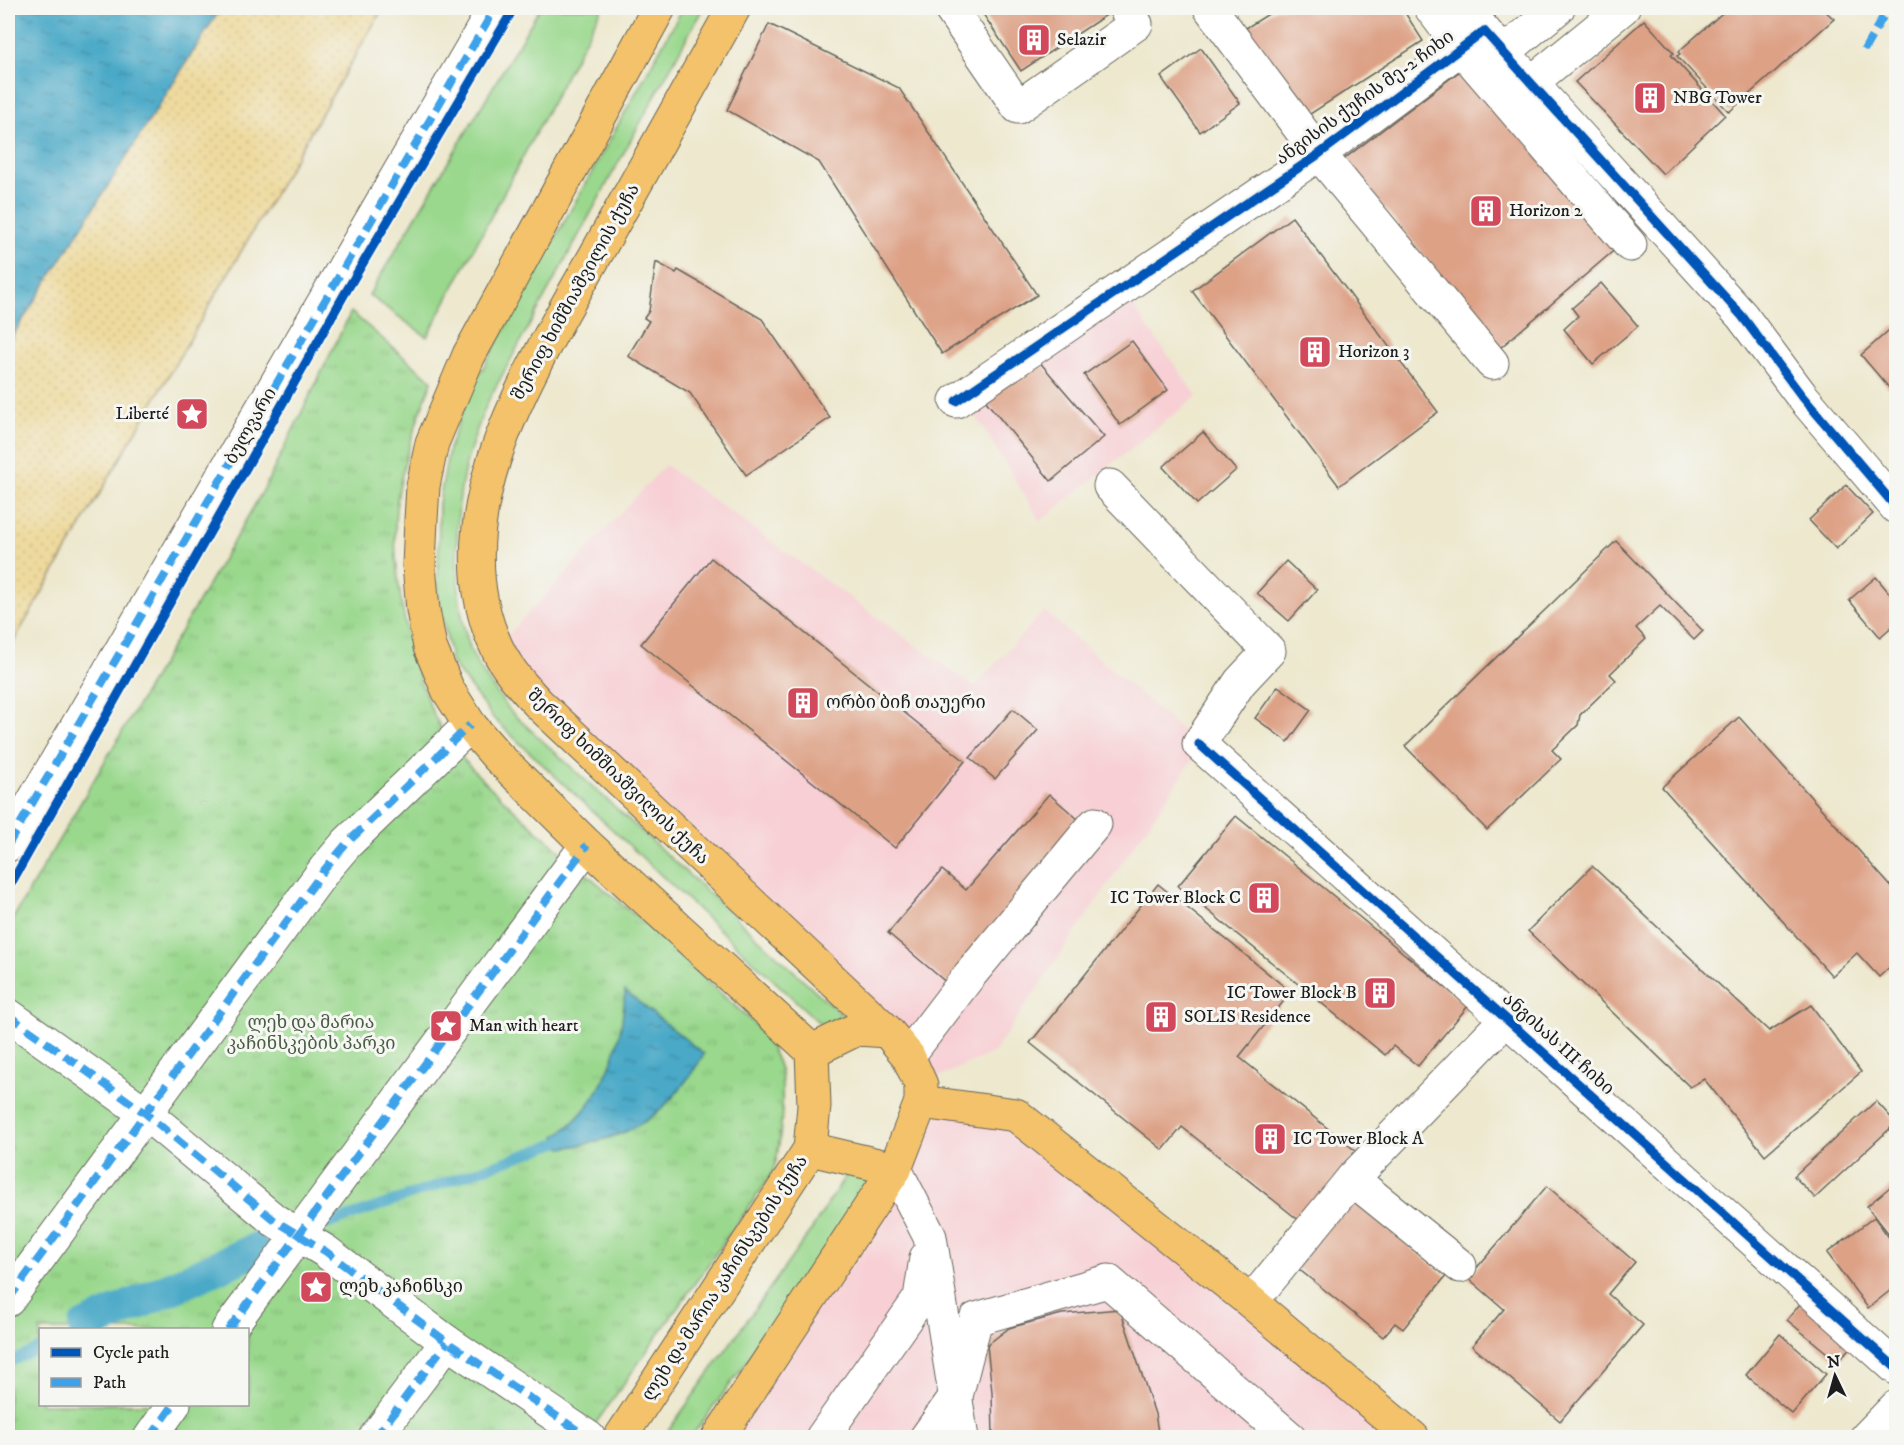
<svg xmlns="http://www.w3.org/2000/svg" width="1904" height="1445" font-family="'IM FELL DW Pica','Noto Serif Georgian',serif">
  <defs>
    <pattern id="sand-dots" width="8" height="8" patternUnits="userSpaceOnUse" patternTransform="scale(1.5)"><rect width="8" height="8" fill="#eeda9e"/><path d="M2 2h.1M6 6h.1" fill="none" stroke="#ccba88" stroke-width="1.8" stroke-linecap="round"/></pattern>
    <pattern id="park-tufts" width="24" height="20" patternUnits="userSpaceOnUse" patternTransform="scale(1.5)"><rect width="24" height="20" fill="#9ad88d"/><path d="M3 7l-1-3M5 7V3M7 7l1-3M15 17l-1-3M17 17v-4M19 17l1-3" fill="none" stroke="#84b979"/></pattern>
    <pattern id="water-ripples" width="26" height="14" patternUnits="userSpaceOnUse" patternTransform="scale(1.5)"><rect width="26" height="14" fill="#48a9c7"/><path d="M2 4q2-2 4 0t4 0M15 11q2-2 4 0t4 0" fill="none" stroke="#3b89a1"/></pattern>
  </defs>
  <rect width="100%" height="100%" fill="#f6f6f2"/>
  <filter id="ink" filterUnits="userSpaceOnUse"><feTurbulence type="fractalNoise" baseFrequency=".0167" numOctaves="2"/><feDisplacementMap in="SourceGraphic" scale="12" xChannelSelector="R" yChannelSelector="G"/><feConvolveMatrix kernelMatrix="1 2 1 2 8 2 1 2 1" color-interpolation-filters="sRGB"/></filter>
  <filter id="wash" filterUnits="userSpaceOnUse"><feTurbulence type="fractalNoise" baseFrequency=".008" numOctaves="4" result="noise"/><feDisplacementMap in="SourceGraphic" scale="24" xChannelSelector="R" yChannelSelector="G"/><feGaussianBlur stdDeviation="1.35" result="paint"/><feColorMatrix in="noise" values="0 0 0 0 0 0 0 0 0 0 0 0 0 0 0 0 0 1.4 0 .05"/><feComposite in="paint" operator="in"/></filter>
  <g filter="url(#wash)">
    <rect width="100%" height="100%" fill="#ede8ce"/>
    <!-- built -->
    <g fill="#f7cfd4">
      <path d="M1124,294L1197,396L1040,521L975,414L981,393Z"/>
      <path d="M665,465L974,687L1044,611L1201,747L994,1052L921,1085L497,647Z"/>
      <path d="M921,1102L1016,1115L1396,1438H718Z"/>
    </g>
    <!-- grass -->
    <g fill="#9ad88d" stroke="#5b7a54" stroke-width="1.5">
      <path d="M540,8H602L427,337L369,295Z"/>
      <path d="M683,8H703L487,403C477,429 467,455 462,482C454,528 454,612 473,655C483,676 497,693 511,712L844,1017L836,1021L829,1032L494,719L452,663L438,596L439,503L449,449L468,395Z"/>
      <path d="M853,1164L884,1178L691,1437L663,1438L812,1229Z"/>
    </g>
    <!-- sand -->
    <path fill="url(#sand-dots)" stroke="#857b5d" stroke-width="1.5" d="M220,8H383L8,651V343Z"/>
    <!-- park -->
    <path fill="url(#park-tufts)" stroke="#5b7a54" stroke-width="1.5" fill-rule="evenodd" d="M351,312L432,381C417,419 403,460 397,501C388,562 411,680 443,732C462,763 492,789 518,813C582,873 652,926 714,987C729,1002 755,1021 765,1038C771,1048 779,1063 781,1074C784,1097 781,1143 775,1165C773,1173 767,1180 763,1187L586,1437H8V927L264,489ZM40,1330H248V1404H40Z"/>
    <!-- water -->
    <g fill="url(#water-ripples)" stroke="#326272" stroke-width="1.5">
      <path d="M8,8H221L8,343Z"/>
      <path d="M625,991L704,1054C667,1116 634,1138 562,1148L557,1143L556,1136C604,1102 622,1048 625,991Z"/>
    </g>
    <g fill="none" stroke-linecap="round" stroke-linejoin="round">
      <!-- stream -->
      <g stroke="#48a9c7" stroke-width="10">
        <path d="M328,1224L557,1143"/>
        <path d="M8,1363L40,1348"/>
      </g>
      <!-- canal -->
      <path stroke="#48a9c7" stroke-width="34" d="M85,1327L264,1246"/>
    </g>
    <g id="blocks">
      <!-- building -->
      <g fill="#dda186">
        <path d="M979,8H1117L1021,71Z"/>
        <path d="M1278,8H1402L1423,41L1304,118L1246,28Z"/>
        <path d="M1728,8H1822L1834,19L1729,112L1677,56L1680,54L1678,52Z"/>
        <path d="M1644,20L1674,53L1671,55L1725,115L1663,174L1575,82Z"/>
        <path d="M769,24L899,88L1037,295L942,354L819,162L727,110Z"/>
        <path d="M1201,48L1240,103L1200,132L1161,77Z"/>
        <path d="M1464,68L1618,247L1500,348L1344,159Z"/>
        <path d="M1292,217L1438,412L1339,486L1192,291Z"/>
        <path d="M656,262L676,273L678,270L762,319L830,418L746,475L690,393L628,356L649,321L644,318L649,311Z"/>
        <path d="M1601,283L1638,326L1593,364L1564,329L1578,316L1572,308Z"/>
        <path d="M1896,324V396L1861,355Z"/>
        <path d="M1132,341L1168,390L1120,425L1084,375Z"/>
        <path d="M1037,359L1104,437L1051,481L985,400Z"/>
        <path d="M1203,432L1236,470L1197,504L1163,467Z"/>
        <path d="M1846,485L1873,514L1836,549L1809,520Z"/>
        <path d="M1616,541L1703,631L1694,640L1660,606L1636,628L1646,639L1610,674L1616,680L1580,715L1578,725L1552,750L1561,759L1487,830L1405,746Z"/>
        <path d="M711,558L965,761L895,848L641,644Z"/>
        <path d="M1286,561L1317,590L1289,621L1257,593Z"/>
        <path d="M1876,577L1896,601V623L1880,637L1849,600Z"/>
        <path d="M1278,686L1311,710L1288,742L1255,718Z"/>
        <path d="M1013,709L1038,730L995,779L970,758Z"/>
        <path d="M1739,717L1896,892V961L1879,977L1857,953L1832,976L1662,787Z"/>
        <path d="M1049,794L1086,826L948,984L888,933L942,870L966,890Z"/>
        <path d="M1236,816L1468,1006L1418,1066L1393,1046L1385,1055L1178,886Z"/>
        <path d="M1592,866L1769,1031L1811,1005L1861,1072L1765,1155L1704,1079L1690,1087L1528,931Z"/>
        <path d="M1158,884L1291,992L1239,1057L1357,1152L1301,1222L1182,1127L1163,1150L1030,1043Z"/>
        <path d="M1876,1101L1896,1123L1815,1198L1794,1176Z"/>
        <path d="M1896,1182V1243L1867,1206Z"/>
        <path d="M1547,1186L1635,1262L1608,1294L1643,1325L1560,1421L1472,1346L1504,1309L1468,1278Z"/>
        <path d="M1351,1199L1446,1276L1403,1329L1395,1323L1383,1337L1291,1263Z"/>
        <path d="M1874,1217L1896,1247V1286L1868,1308L1827,1253Z"/>
        <path d="M1804,1299L1855,1341L1838,1362L1787,1320Z"/>
        <path d="M1120,1309L1155,1414L1159,1438H993L992,1392L987,1345L1009,1328L1062,1314Z"/>
        <path d="M1780,1334L1826,1374L1792,1414L1746,1375Z"/>
      </g>
    </g>
  </g>
  <g filter="url(#ink)">
    <use href="#blocks" fill-opacity="0" stroke="#65635a" stroke-width="1.5"/>
    <g fill="none" stroke-linecap="round" stroke-linejoin="round">
      <defs>
        <g id="minor">
          <path d="M950,8L1018,107L1136,24L1125,8"/>
          <path d="M1210,8L1319,154L1492,363"/>
          <path d="M1431,8L1461,48L1630,245"/>
          <path d="M1467,8L1484,31"/>
          <path d="M1504,52L1558,8"/>
          <path d="M1532,82L1623,8"/>
          <path d="M956,401L1319,154L1484,31L1742,316L1801,395L1896,507"/>
          <path d="M1110,486L1269,651L1240,682L1199,744L1896,1368"/>
          <path d="M8,845L495,8"/>
          <path d="M8,1015L145,1113L274,1220L325,1251L447,1342L589,1438"/>
          <path d="M908,1056L969,976L1095,824"/>
          <path d="M895,1169L930,1237L962,1438"/>
          <path d="M1352,1179L1460,1266"/>
          <path d="M8,1300L325,869L347,843L470,725"/>
          <path d="M1251,1302L1352,1179L1505,1020"/>
          <path d="M228,1330L587,845"/>
          <path d="M150,1438L174,1404"/>
          <path d="M375,1438L447,1342"/>
          <path d="M822,1438L920,1298L926,1258"/>
          <path d="M926,1438L956,1396L976,1319L1108,1281L1290,1438"/>
          <path d="M1866,1438L1896,1407"/>
        </g>
        <g id="major">
          <path d="M812,1051L857,1029L887,1031"/>
          <path d="M921,1102L1016,1115L1251,1302L1413,1438"/>
          <path d="M810,1149L895,1169"/>
          <path d="M620,1438L810,1149L814,1106L812,1051L587,845L497,756L470,725L448,690L430,647L423,610L419,565L421,520L423,486L432,443L469,355L659,8"/>
          <path d="M718,1438L895,1169L921,1102V1085L908,1056L887,1031L539,704C522,686 506,668 496,646C435,512 536,362 599,249C644,169 689,88 734,8"/>
        </g>
      </defs>
      <!-- minor casing -->
      <use href="#minor" stroke="#65635a" stroke-width="35"/>
      <!-- major casing -->
      <use href="#major" stroke="#65635a" stroke-width="35"/>
      <!-- minor -->
      <use href="#minor" stroke="#fff" stroke-width="33"/>
      <!-- major -->
      <use href="#major" stroke="#f3c26a" stroke-width="33"/>
      <!-- quiet -->
      <g stroke="#3da2ea" stroke-width="8" stroke-dasharray="15 8" stroke-linecap="butt">
        <path d="M1864,50L1888,8"/>
        <path d="M8,845L495,8"/>
        <path d="M8,1015L145,1113L274,1220L325,1251L447,1342L589,1438"/>
        <path d="M8,1300L325,869L347,843L470,725"/>
        <path d="M228,1330L587,845"/>
        <path d="M150,1438L174,1404"/>
        <path d="M375,1438L447,1342"/>
      </g>
      <defs>
        <g id="cycleway">
          <path d="M956,401L1319,154L1484,31L1742,316L1801,395L1896,507"/>
          <path d="M1199,744L1896,1368"/>
          <path d="M8,889L344,295L514,8"/>
        </g>
      </defs>
      <!-- cycleway casing -->
      <use href="#cycleway" stroke="#f6f6f2" stroke-width="13"/>
      <!-- cycleway -->
      <use href="#cycleway" stroke="#0057b8" stroke-width="9"/>
    </g>
  </g>
  <!-- icons -->
  <defs>
    <symbol id="building-square" viewBox="-11 -11 22 22"><rect x="-9" y="-9" width="18" height="18" rx="4" fill="#d1495b" stroke="#f6f6f2"/><path d="M-4-6H4V6H1V3H-1V6H-4ZM-2.5-4.3h1.7v1.8h-1.7ZM.8-4.3h1.7v1.8H.8ZM-2.5-1h1.7V.8h-1.7ZM.8-1h1.7V.8H.8Z" fill="#fff"/></symbol>
    <symbol id="sight-square" viewBox="-11 -11 22 22"><rect x="-9" y="-9" width="18" height="18" rx="4" fill="#d1495b" stroke="#f6f6f2"/><path d="M0-6L1.8-2.2L6-1.7L2.9 1.2L3.7 5.4L0 3.3L-3.7 5.4L-2.9 1.2L-6-1.7L-1.8-2.2Z" fill="#fff"/></symbol>
  </defs>
  <g fill-rule="evenodd">
    <use href="#building-square" x="1015" y="21" width="38" height="38"/>
    <use href="#building-square" x="1631" y="79" width="38" height="38"/>
    <use href="#building-square" x="1467" y="192" width="38" height="38"/>
    <use href="#building-square" x="1296" y="333" width="38" height="38"/>
    <use href="#sight-square" x="173" y="395" width="38" height="38"/>
    <use href="#building-square" x="784" y="684" width="38" height="38"/>
    <use href="#building-square" x="1245" y="879" width="38" height="38"/>
    <use href="#building-square" x="1361" y="974" width="38" height="38"/>
    <use href="#building-square" x="1142" y="998" width="38" height="38"/>
    <use href="#sight-square" x="427" y="1007" width="38" height="38"/>
    <use href="#building-square" x="1251" y="1120" width="38" height="38"/>
    <use href="#sight-square" x="297" y="1268" width="38" height="38"/>
  </g>
  <g text-anchor="middle" dominant-baseline="central" stroke-width="6" stroke-linejoin="round" paint-order="stroke">
    <!-- poi labels -->
    <g font-size="18" fill="#1c1c1c" stroke="#f6f6f2" text-anchor="start">
      <text x="1057" y="40">Selazir</text>
      <text x="1673" y="98">NBG Tower</text>
      <text x="1509" y="211">Horizon 2</text>
      <text x="1338" y="352">Horizon 3</text>
      <text x="169" y="414" text-anchor="end">Liberté</text>
      <text x="826" y="703">ორბი ბიჩ თაუერი</text>
      <text x="1241" y="898" text-anchor="end">IC Tower Block C</text>
      <text x="1357" y="993" text-anchor="end">IC Tower Block B</text>
      <text x="1184" y="1017">SOLIS Residence</text>
      <text x="469" y="1026">Man with heart</text>
      <text x="1293" y="1139">IC Tower Block A</text>
      <text x="339" y="1287">ლეხ კაჩინსკი</text>
    </g>
    <!-- street labels -->
    <g font-size="18" fill="#1c1c1c" stroke="#f6f6f2">
      <text transform="translate(1365 98) rotate(-36)">ანგისის ქუჩის მე-2 ჩიხი</text>
      <text transform="translate(576 292) rotate(-61)">შერიფ ხიმშიაშვილის ქუჩა</text>
      <text transform="translate(251 426) rotate(-60)">ბულვარი</text>
      <text transform="translate(618 777) rotate(44)">შერიფ ხიმშიაშვილის ქუჩა</text>
      <text transform="translate(1558 1044) rotate(42)">ანგისას III ჩიხი</text>
      <text transform="translate(725 1278) rotate(-57)">ლეხ და მარია კაჩინსკების ქუჩა</text>
    </g>
    <!-- park labels -->
    <g font-size="18" fill="#485e44" stroke="#f6f6f2">
      <text x="311" y="1023">ლეხ და მარია<tspan x="311" dy="21">კაჩინსკების პარკი</tspan></text>
    </g>
  </g>
  <!-- margin -->
  <rect width="1904" height="1445" fill="none" stroke="#f6f6f2" stroke-width="30"/>
  <!-- legend -->
  <rect x="39" y="1328" width="210" height="78" fill="#f6f6f2" stroke="#9f9f9c" stroke-width="1.5"/>
  <rect x="51" y="1348" width="30" height="9" fill="#0057b8" stroke="#9f9f9c" stroke-width="1.5"/>
  <text x="93" y="1358" font-size="18" fill="#1c1c1c">Cycle path</text>
  <rect x="51" y="1378" width="30" height="9" fill="#3da2ea" stroke="#9f9f9c" stroke-width="1.5"/>
  <text x="93" y="1388" font-size="18" fill="#1c1c1c">Path</text>
  <!-- north arrow -->
  <g transform="translate(1835 1376) rotate(355)" stroke="#f6f6f2" stroke-width="4.5" paint-order="stroke">
  <path d="M0-4.5L10 22L0 15L-10 22Z" fill="#1c1c1c"/>
  <text y="-9" font-size="16" font-weight="bold" text-anchor="middle" fill="#1c1c1c">N</text>
  </g>
</svg>
